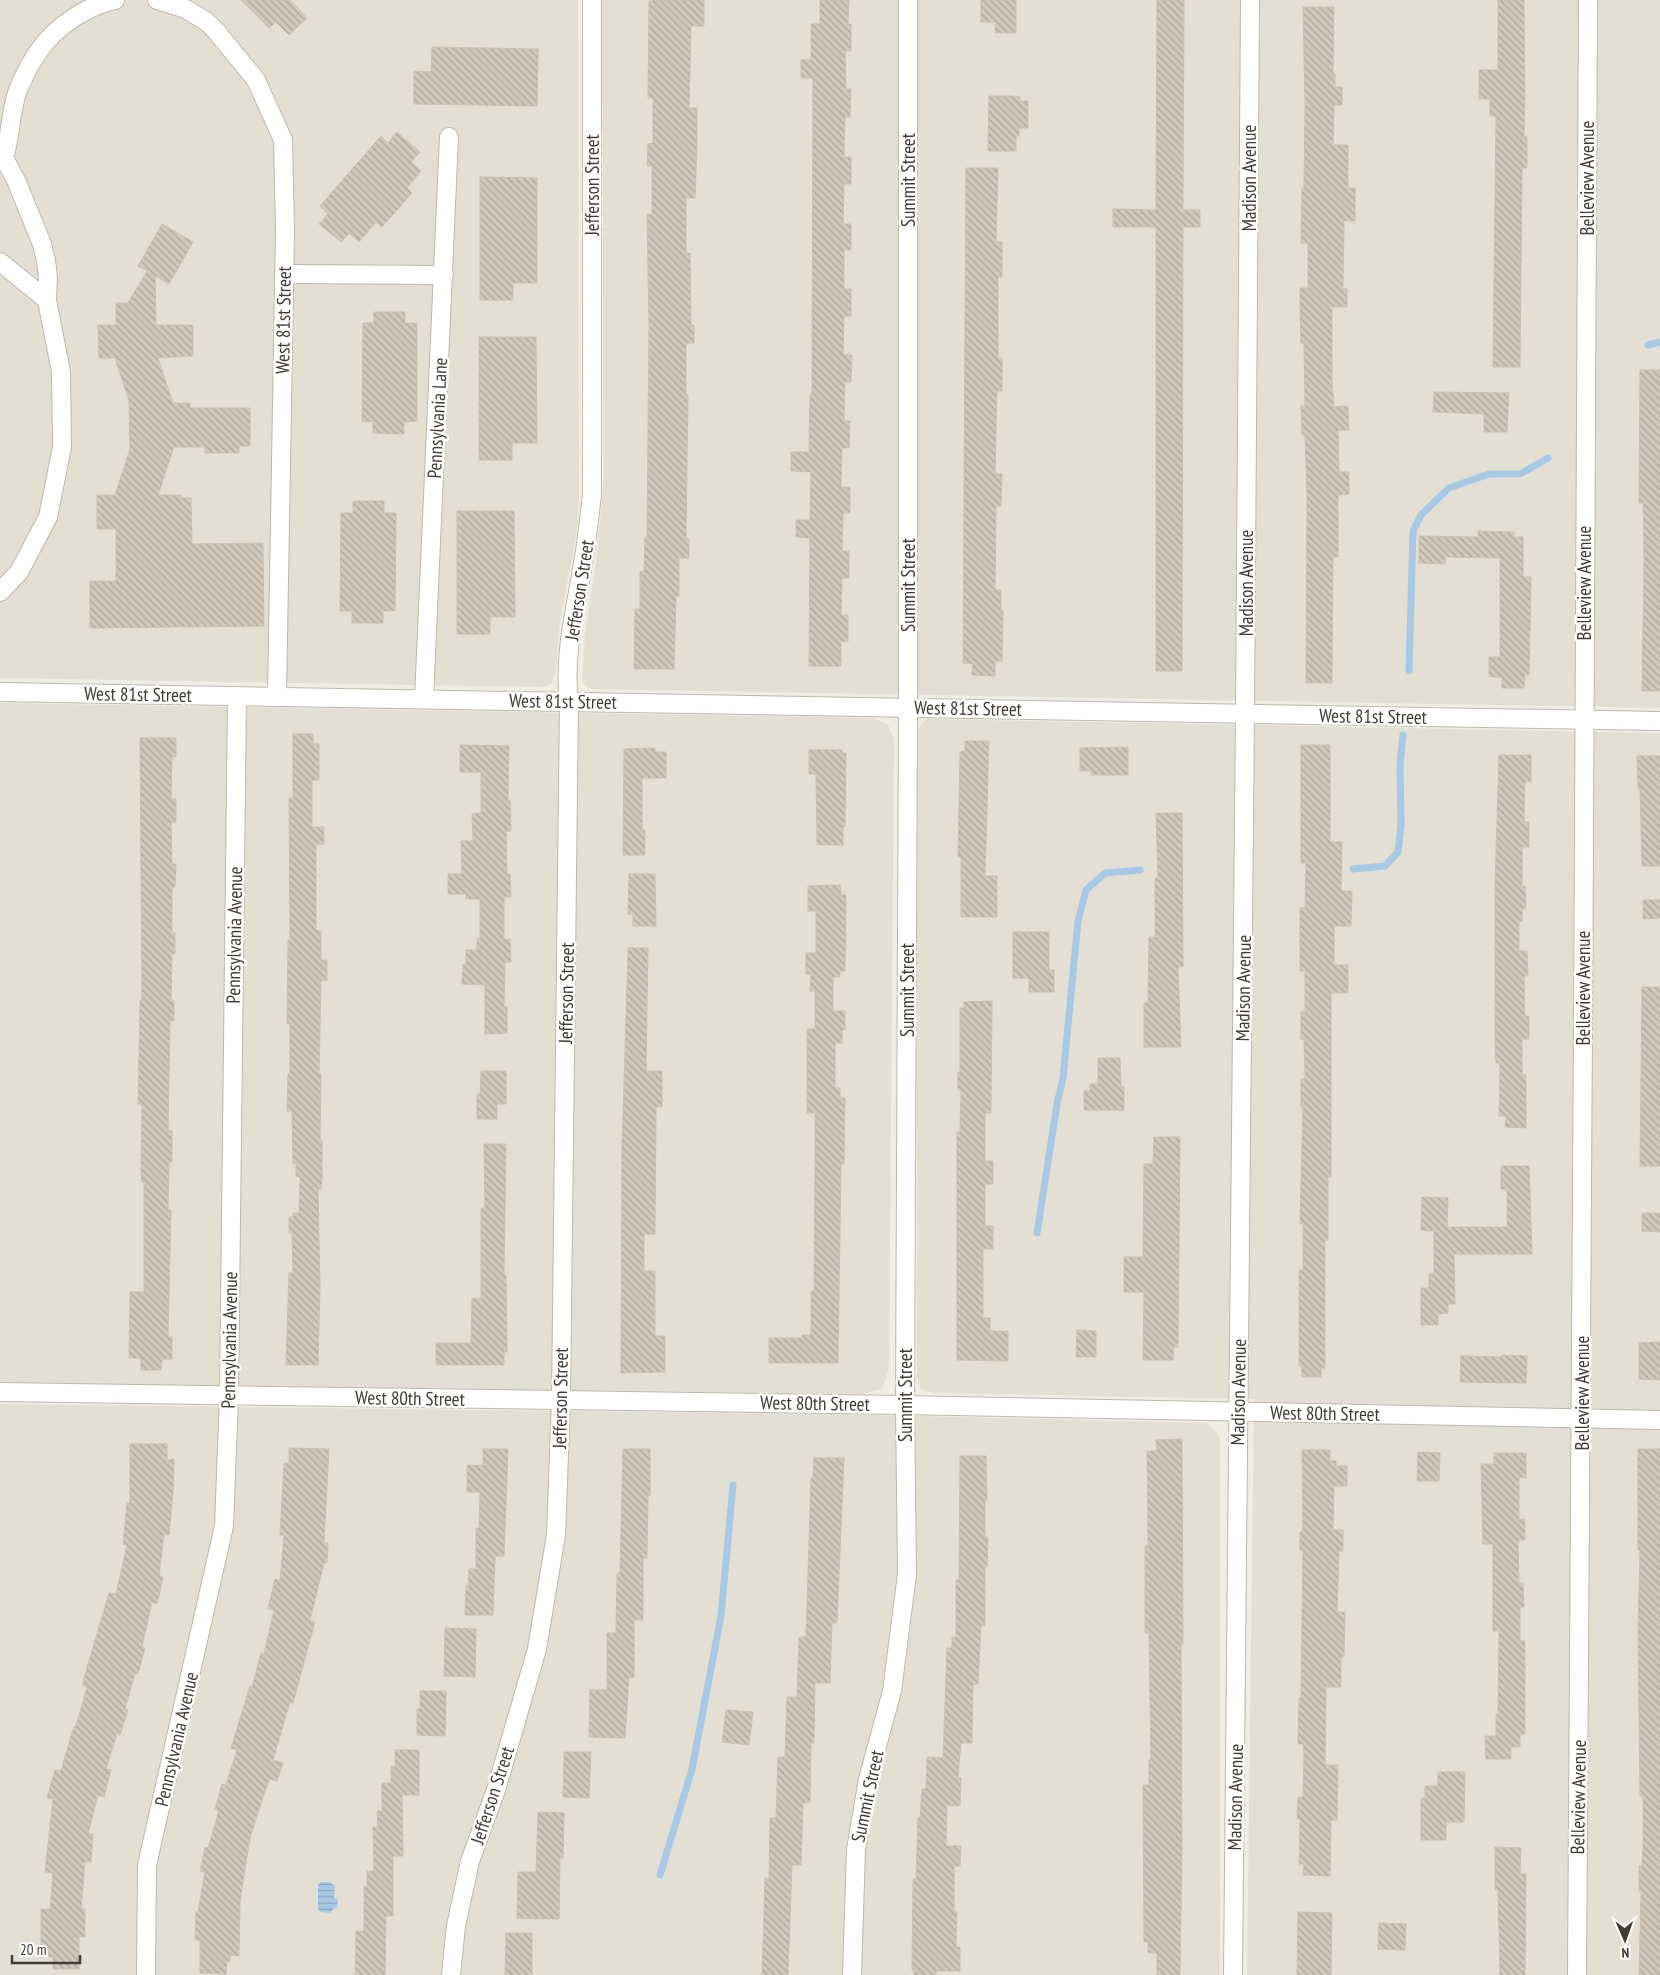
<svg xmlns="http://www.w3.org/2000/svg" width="1660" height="1975" font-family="'PT Sans Narrow',sans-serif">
  <defs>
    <pattern id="water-rules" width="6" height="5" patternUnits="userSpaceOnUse" patternTransform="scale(1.25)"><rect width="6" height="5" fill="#a7c9e6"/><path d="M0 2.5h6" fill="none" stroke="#8aa4bb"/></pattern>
    <pattern id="building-back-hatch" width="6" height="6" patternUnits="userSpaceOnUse" patternTransform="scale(1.25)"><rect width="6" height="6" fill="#d0c9bb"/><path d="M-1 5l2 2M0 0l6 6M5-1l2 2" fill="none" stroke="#aaa499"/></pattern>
  </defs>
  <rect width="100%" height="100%" fill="#f0ede4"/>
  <!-- residential -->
  <g fill="#e3dfd3">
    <path d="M0,0H578L579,498L576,537L560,621L555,676L551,684L543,687L0,678Z"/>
    <path d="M602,0H1660V708L590,689L585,685L582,680L585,633L596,562L604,479Z"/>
    <path d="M0,703L873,718L888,725L894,739L889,1368L883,1388L861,1394L0,1383Z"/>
    <path d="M927,719L1660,733V1975H1247L1254,1399L934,1393L921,1389L917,1378V747L918,728Z"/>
    <path d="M0,1404L877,1415L1205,1423L1217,1431L1220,1440V1975H0Z"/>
  </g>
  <!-- water -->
  <path fill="url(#water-rules)" d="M321,1882H330L335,1886L334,1898L338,1899L337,1908H334L330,1913L321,1912L318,1909V1885Z"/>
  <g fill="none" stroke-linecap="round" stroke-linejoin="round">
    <!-- stream -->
    <g stroke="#a7c9e6" stroke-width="7">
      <path d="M1648,345L1660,342"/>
      <path d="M1409,671L1413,531L1421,515L1449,488L1489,474H1520L1548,458"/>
      <path d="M1353,869L1385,866L1398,852L1401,825L1400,766L1403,735"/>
      <path d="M1037,1233L1057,1104L1063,1078L1078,921L1086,890L1105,873L1140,870"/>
      <path d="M660,1875L692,1769L721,1616L733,1485"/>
    </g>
  </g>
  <!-- building -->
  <g fill="url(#building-back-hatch)" stroke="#cac1af">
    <path d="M241,0H290L307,18L289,35L276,22L269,28Z"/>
    <path d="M653,0H704V26H691L689,108H697V146L695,198H686V253H690L691,325H694V343H686V395H688L686,539H689V558H679V596H676L674,669H634L635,609H640V571L644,572L645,538H647L649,325L647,214H652V166H647L648,144L653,143V98H648L649,1H653Z"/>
    <path d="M820,0H849L848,24H851V51H845L846,89H851L850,117H845L844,157H851V184H844L843,224H851V250H844V289H851V316H844L843,355H852L851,382H845L844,421H850L849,448H842L841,487H850V513H843L842,551H849V578H842L841,615H848V642L841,641V666H809L810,538L796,537V520H810L811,472L791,471V452H809L810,394H812L813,78H801V60H811V24H820Z"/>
    <path d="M981,0H1016V33H995V22H981Z"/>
    <path d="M1157,0H1184L1183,210H1200V227H1183L1182,671H1156V227H1113V209L1156,210Z"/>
    <path d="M1498,0H1524L1525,99L1524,137H1527V168H1522L1520,367H1493L1496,116H1490V99H1479V70H1498Z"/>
    <path d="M1303,7H1334L1333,74H1335V87H1342V105H1334L1333,145H1348V188H1355V221H1344L1343,289H1347V307H1332V382L1334,407L1348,406L1349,430H1338L1339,472H1349V494L1338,495V557H1333L1332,683H1306L1307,495L1305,435H1302L1301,406H1305L1304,343H1301L1300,307V288H1308V243H1301L1302,188H1304L1305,106Z"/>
    <path d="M432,47L538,49L537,106L414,104V71L431,72Z"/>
    <path d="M989,96H1012L1020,97V101H1028V128H1019V136H1016V151H988Z"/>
    <path d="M397,132L420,152L411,162L421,171L407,188L412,193L382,227L376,222L359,242L349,233L341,242L319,224L328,214L320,206L381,136L388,143Z"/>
    <path d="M966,168H998L996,242H1002V277H998V358H1002V391H997L995,474H1002L1001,506H996L995,590H1001V611H1003L1002,661H995V676L972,675L973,664L963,663Z"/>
    <path d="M480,177L537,178V283H513V300H480Z"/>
    <path d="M162,224L193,242L169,284L155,276L156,325H193V356L158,358L173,403H190V408H250V446H239V453H205V447H174L158,495H181V498H191L192,544L263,543L264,626L90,628V581H116V529H97V495H115L130,449L129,401L115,358H99L98,325H116V303H128L147,271L138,266Z"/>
    <path d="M374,312H405V323H417V421L404,422V434L373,433V421L362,422L363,323H374Z"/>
    <path d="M479,337H536L537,443H512V460H479Z"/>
    <path d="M1640,370H1660V691H1642L1644,560L1643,503H1639Z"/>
    <path d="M1434,392L1509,393L1507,432H1484V414L1433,412Z"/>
    <path d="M353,501H384V513H396L395,611H383V623H352V611H340L341,513H353Z"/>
    <path d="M457,511H514L515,617H490V634H457Z"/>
    <path d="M1478,531L1514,532V537H1523V577H1531L1529,675H1525L1524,688H1502V677H1489V657H1500V558L1445,557V564L1419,563V536L1478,537Z"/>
    <path d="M293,734H313V744H319V780H312V827H324V844H316V930L321,931V960H327V981L321,980L319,1074H321L320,1140H322V1180L321,1189H318L320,1287L318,1365H286L289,1273H293L292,1233H289V1217H293V1213H299L300,1177H296V1163L293,1164L292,1111H287L288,1074H290V1024H287L288,940H290L289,798H293Z"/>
    <path d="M140,738H176V757H172L171,799H176V822H171L172,864H176L175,887H172V933H175V954H172L171,1001H174V1021H170L168,1131H172V1162H169L168,1210H171L168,1337H172V1359H162L161,1370H141V1358H129L130,1292H144V1182H142L141,1173L142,1105L138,1104L140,1000H142Z"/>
    <path d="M965,741H989L985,876H997V917H961V857H958L960,752L965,751Z"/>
    <path d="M460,745L509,746L508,801H510L511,831H506L507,874H510L511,897H504V939H510L511,962H505L504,1007H507V1033L485,1034V985L462,984L463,964H466V950H477V939H480V899H466V894H448V874H462L461,841H473L472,814L481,813V772H460Z"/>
    <path d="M1301,745H1330V842H1342L1341,891H1352L1351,926H1334V965H1348V993H1331V1177H1328V1240H1325V1368H1321V1377H1302V1366H1299V1270H1303V1223L1300,1224L1303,1107H1301V1079H1305L1304,1039H1301V1012H1305V971H1300V908H1305L1306,863H1301Z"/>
    <path d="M1128,747V775H1091V771H1080V748Z"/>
    <path d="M655,748V752H666V778H642V830H645V855H623L624,749Z"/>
    <path d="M809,750H842V753H846L845,827H843V845H817L816,774H809Z"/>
    <path d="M1499,755H1531V781L1525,782L1524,822H1529V847H1522V886H1525L1526,909H1522V921L1519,922V951H1527L1528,976H1524L1525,1016H1529V1039H1522V1075H1526V1128L1505,1127L1506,1116H1499L1500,1063H1496L1495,1043V886Z"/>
    <path d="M1637,756H1660V866H1642L1640,788H1638Z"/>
    <path d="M1156,813H1182L1183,966L1178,967L1181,1047H1144V1003H1148L1149,937H1155V878H1158Z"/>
    <path d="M629,874H655L656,926H633V914H628Z"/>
    <path d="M840,885L841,895H846L845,971H840V977H833V1011H845V1030H842V1043H835V1088H840V1098H845L844,1164H841L838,1363H769V1338H802V1335H811V1291H814L815,1171V1113H807V1029H815V991H810L811,974H806V953H816V911H808V886Z"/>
    <path d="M1643,900H1660V918L1643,919Z"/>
    <path d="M1013,932H1049V970H1054V992H1029V978H1013Z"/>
    <path d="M628,948H648L646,1071H662V1107H656L655,1234H644V1271H655V1336H665V1372L621,1373L622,1149Z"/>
    <path d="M1642,987H1660V1166H1640Z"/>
    <path d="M992,1001L991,1113H985V1161H993V1184H985V1226H993V1249H983V1318H990V1331H1008V1361L957,1360V1132H960L961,1090H958V1072H960V1008H964V1002Z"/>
    <path d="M1098,1058H1120L1121,1087H1124V1110H1084V1091H1090V1084H1098Z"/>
    <path d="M481,1071H506V1104H497V1119H477V1094H480Z"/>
    <path d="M1154,1137H1180L1178,1347H1174L1173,1360H1143L1144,1292H1124V1257H1143L1144,1164H1153Z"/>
    <path d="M484,1144H506L504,1275H506L507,1352H504V1365H436V1343H471L472,1298L481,1299V1208H485Z"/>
    <path d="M1501,1166H1529L1532,1254H1454L1455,1304H1448V1313L1438,1314V1325H1421V1288H1429V1274H1434V1231L1421,1230L1422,1197L1448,1198L1447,1227H1507V1189H1501Z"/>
    <path d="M1642,1213H1660V1232L1642,1231Z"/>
    <path d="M1077,1330L1096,1331V1357H1076Z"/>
    <path d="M1660,1342V1380L1639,1379V1343Z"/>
    <path d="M1502,1355L1527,1356L1526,1383L1460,1382L1461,1356L1502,1357Z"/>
    <path d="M1182,1439L1183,1644H1181L1182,1851L1180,1975H1157V1953H1148V1942H1144L1143,1785H1149V1760H1151L1149,1633H1145V1546H1148L1147,1451H1157L1156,1440Z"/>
    <path d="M130,1444H167V1460L174,1459L173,1494L169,1535L164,1534L159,1576L163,1577L157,1604L152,1602L142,1647L145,1648L138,1674L135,1673L125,1709L128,1710L120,1735L117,1734L106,1769L111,1770L104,1797L98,1795L88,1834H93L91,1862L85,1861L81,1909H85V1937H79V1969H53V1957H49L48,1951H41V1909H50L53,1873L45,1872L53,1799L47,1798L55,1770L61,1771L74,1726H76L87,1687L82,1685L109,1593L116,1594L127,1545L123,1544L127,1503H130Z"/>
    <path d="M289,1448L329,1449L324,1543H328L327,1563H324L310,1620L315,1622L293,1703L290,1702L273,1760L283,1763L277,1781L269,1779L250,1838L240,1901L239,1956L230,1955V1961H227L226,1974L200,1973V1940H195L196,1912H198L205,1872L200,1871L205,1847L208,1848L219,1811L215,1809L222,1784L226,1785L237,1750L231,1748L250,1686L252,1687L261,1653L264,1654L274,1610L268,1609L275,1579L280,1581L284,1535H280L284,1463H289Z"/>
    <path d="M483,1449H508L504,1556H495L493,1615H465L466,1586L468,1587L469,1569H476V1528H479L480,1492H467V1465L483,1466Z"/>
    <path d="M623,1449H650V1495H648L647,1558H643V1620H634V1677H629L625,1738L589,1737L590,1690H607V1633H616L617,1573H620Z"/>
    <path d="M1638,1449H1660V1975H1639L1641,1891H1639V1866H1642L1643,1846V1796H1640L1638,1632L1640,1550H1638Z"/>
    <path d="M1302,1450H1330V1461H1336V1466H1347V1486H1334L1333,1530H1343V1551H1339L1337,1612H1345L1344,1657H1341V1687H1326L1325,1765H1338L1337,1820H1331L1330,1876L1303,1875L1304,1864H1299L1300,1819H1297L1298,1797H1303L1304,1756L1303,1744H1298L1299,1698H1301L1303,1550H1300V1532H1303Z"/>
    <path d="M1418,1452L1440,1453L1439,1481H1417Z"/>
    <path d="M1494,1453H1526V1478L1519,1477V1519H1525V1540H1518L1519,1583H1523L1524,1607H1520V1641H1525V1734H1520V1747H1511V1759H1486L1485,1736H1496V1714H1498L1499,1631H1493V1544H1483L1481,1464H1494Z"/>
    <path d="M960,1456H986L987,1500H985V1537H988L987,1566H985V1626H981L978,1684H973L972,1743H961L958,1777L961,1778L960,1806L947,1805L946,1846H961L960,1866H954V1912H957L956,1947H960V1971H936V1975H914V1970H912L913,1879H916L918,1818H920L922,1789H926L927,1757L943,1758L947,1648H952V1637H956V1580H959Z"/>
    <path d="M814,1458H844L837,1623H832L830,1683H815L814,1743H811L810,1803H803L801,1865H792L788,1975H762L765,1878L769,1879L770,1818H776L778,1757H785L787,1697H797L799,1637H806L811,1478H813Z"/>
    <path d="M445,1628L476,1629L475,1677L444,1676Z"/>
    <path d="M420,1691H446L445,1736L417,1735V1709H420Z"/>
    <path d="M726,1710L753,1712L749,1745L722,1742Z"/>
    <path d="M395,1750H419V1795H402L403,1856H393V1916H386L385,1975H355L356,1931H364V1887H367V1871H374L373,1827H378L377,1811H382V1783H391V1766L395,1767Z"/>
    <path d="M564,1752H591L589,1798L563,1797Z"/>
    <path d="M1438,1772H1465L1464,1822H1446V1840H1421V1798H1425V1786H1438Z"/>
    <path d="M538,1812L564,1813L563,1858H560L559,1919L517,1918L518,1872H536Z"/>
    <path d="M1495,1847L1521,1848L1520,1874H1526L1525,1975H1500L1498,1890H1495Z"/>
    <path d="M1298,1912L1332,1913L1331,1975H1297Z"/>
    <path d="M1379,1923L1406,1924L1405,1950L1378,1949Z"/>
    <path d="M506,1933H532V1975H505Z"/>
  </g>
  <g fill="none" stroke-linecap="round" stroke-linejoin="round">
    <defs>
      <g id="minor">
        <path d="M157,0L186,9L207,22L216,31L256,80L283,140L285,230L277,697"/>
        <path d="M0,262L47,300"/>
        <path d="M284,274L444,275"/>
        <path d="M0,592L19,572L48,517L62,447L61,372L47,300L48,277L46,261L42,244L16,180L4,158C11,136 10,112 18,90C33,53 52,28 87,10C96,6 105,1 115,0"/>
        <path d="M0,692L1660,721"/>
        <path d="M424,699L449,137"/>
        <path d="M0,1392L905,1405L1660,1420"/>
        <path d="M146,1975L147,1865L224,1526L229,1396L237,696"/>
        <path d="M451,1975L456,1926L470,1861L496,1790L537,1649L556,1535L561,1400L569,701C563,656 576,608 583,563C587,541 589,518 592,495V0"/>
        <path d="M852,1975L856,1850L868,1779L892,1691L907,1574L905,1405L908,707V0"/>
        <path d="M1233,1975L1245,713L1250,0"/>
        <path d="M1577,1975C1583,1317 1584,658 1588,0"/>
      </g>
    </defs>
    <!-- minor casing -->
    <use href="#minor" stroke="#bdb8ab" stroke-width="20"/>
    <!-- minor -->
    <use href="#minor" stroke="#fff" stroke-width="18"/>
  </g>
  <g text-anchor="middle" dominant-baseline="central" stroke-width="5" stroke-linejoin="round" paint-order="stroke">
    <!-- street labels -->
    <g font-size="19" fill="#413d35" stroke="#fff">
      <text transform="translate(1249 178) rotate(-90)">Madison Avenue</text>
      <text transform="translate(1587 178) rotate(-90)">Belleview Avenue</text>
      <text transform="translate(908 180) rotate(-90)">Summit Street</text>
      <text transform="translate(592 185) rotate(-90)">Jefferson Street</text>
      <text transform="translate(283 320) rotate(-89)">West 81st Street</text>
      <text transform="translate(437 418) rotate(-87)">Pennsylvania Lane</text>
      <text transform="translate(1246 583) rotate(-90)">Madison Avenue</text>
      <text transform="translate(1584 583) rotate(-90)">Belleview Avenue</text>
      <text transform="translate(908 585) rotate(-90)">Summit Street</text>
      <text transform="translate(579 590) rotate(-81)">Jefferson Street</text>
      <text transform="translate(138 694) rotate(1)">West 81st Street</text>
      <text transform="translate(563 701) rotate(1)">West 81st Street</text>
      <text transform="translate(968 708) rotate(1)">West 81st Street</text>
      <text transform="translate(1373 716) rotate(1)">West 81st Street</text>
      <text transform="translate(234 935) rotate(-89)">Pennsylvania Avenue</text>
      <text transform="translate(1243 988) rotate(-89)">Madison Avenue</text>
      <text transform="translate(1583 988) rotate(-90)">Belleview Avenue</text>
      <text transform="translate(907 990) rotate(-90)">Summit Street</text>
      <text transform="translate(566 993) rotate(-89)">Jefferson Street</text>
      <text transform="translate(229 1340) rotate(-89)">Pennsylvania Avenue</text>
      <text transform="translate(1238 1392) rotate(-89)">Madison Avenue</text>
      <text transform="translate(1582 1393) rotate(-90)">Belleview Avenue</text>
      <text transform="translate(905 1395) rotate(-90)">Summit Street</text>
      <text transform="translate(410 1398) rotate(1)">West 80th Street</text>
      <text transform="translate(560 1398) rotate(-89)">Jefferson Street</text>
      <text transform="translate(815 1403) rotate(1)">West 80th Street</text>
      <text transform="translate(1325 1413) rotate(1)">West 80th Street</text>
      <text transform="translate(176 1739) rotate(-77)">Pennsylvania Avenue</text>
      <text transform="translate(492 1795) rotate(-72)">Jefferson Street</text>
      <text transform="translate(867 1796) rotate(-78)">Summit Street</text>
      <text transform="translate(1235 1797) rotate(-89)">Madison Avenue</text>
      <text transform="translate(1578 1797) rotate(-89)">Belleview Avenue</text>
    </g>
  </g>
  <!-- north arrow -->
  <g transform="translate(1625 1940) rotate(178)" stroke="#ffffff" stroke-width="4" paint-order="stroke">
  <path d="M0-4L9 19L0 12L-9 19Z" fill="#413d35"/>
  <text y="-8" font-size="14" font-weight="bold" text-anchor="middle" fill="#413d35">N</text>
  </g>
  <!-- scale -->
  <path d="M12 1955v8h68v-8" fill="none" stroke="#413d35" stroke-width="2.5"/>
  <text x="20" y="1955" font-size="15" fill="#413d35" stroke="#ffffff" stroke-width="4" paint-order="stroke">20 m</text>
</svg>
